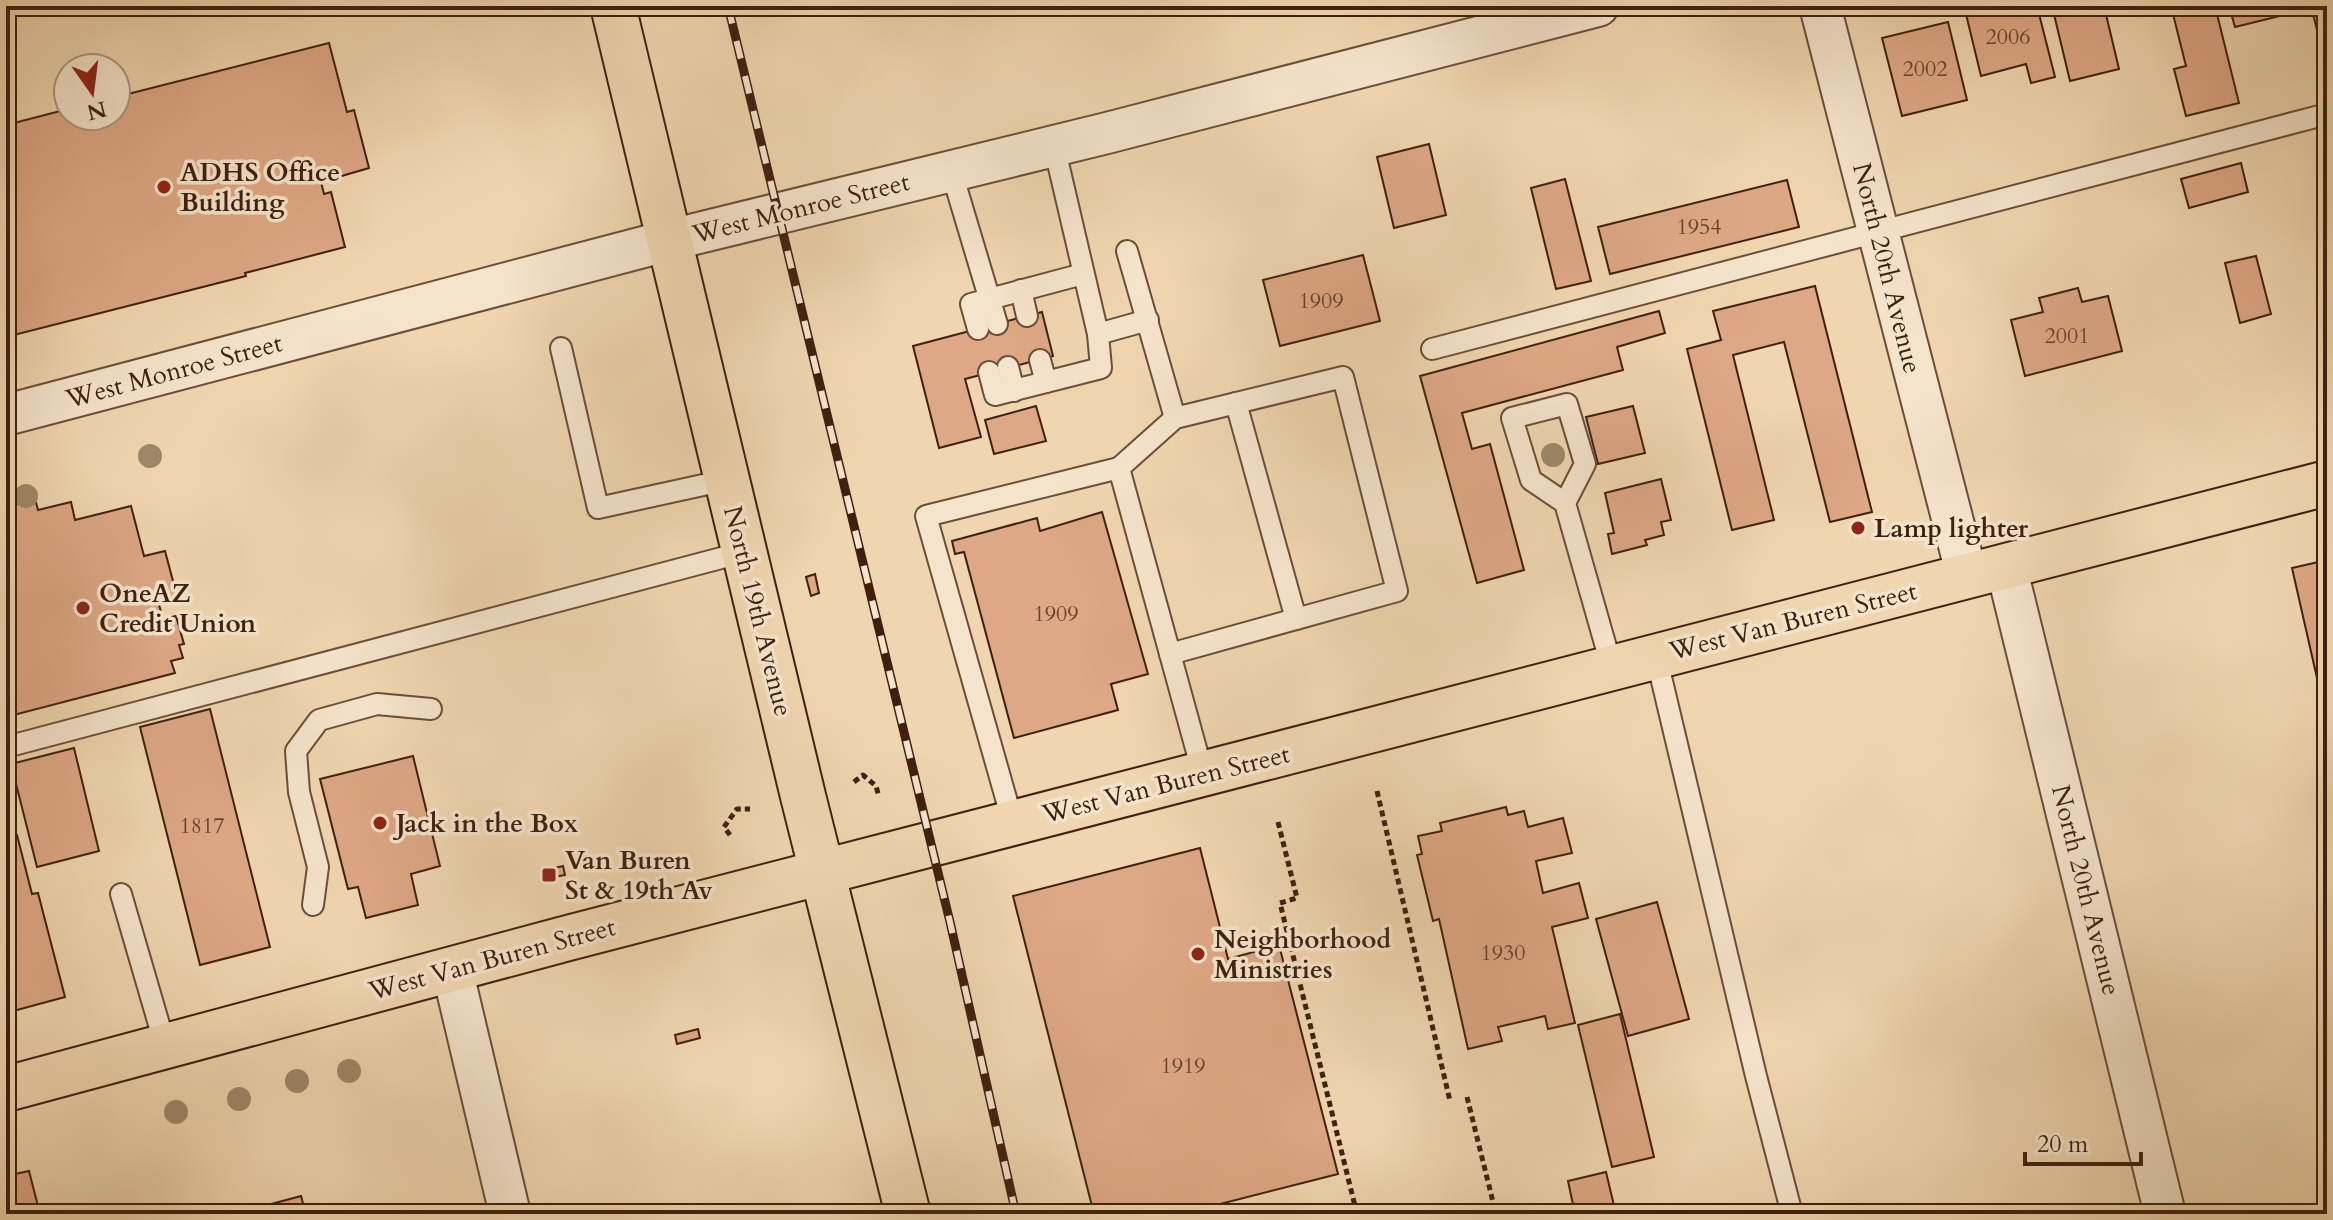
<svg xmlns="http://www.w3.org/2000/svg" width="2333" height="1220" font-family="Cardo,serif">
  <rect width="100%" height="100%" fill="#f0d6b0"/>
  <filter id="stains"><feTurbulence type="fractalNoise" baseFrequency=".0025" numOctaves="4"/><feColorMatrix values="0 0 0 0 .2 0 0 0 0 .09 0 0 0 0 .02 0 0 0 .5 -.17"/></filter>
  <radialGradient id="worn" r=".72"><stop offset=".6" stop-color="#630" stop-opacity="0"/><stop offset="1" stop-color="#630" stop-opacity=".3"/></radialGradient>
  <!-- building -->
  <g fill="#dea785" stroke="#3f2010" stroke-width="2">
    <path d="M1982,6H2037L2055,77L2031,83L2026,64L1981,76L1965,10Z"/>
    <path d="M2052,6H2104L2119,69L2070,81Z"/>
    <path d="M2171,6H2215L2239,103L2186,116L2174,69L2186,66Z"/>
    <path d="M2229,6H2294L2296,12L2235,27Z"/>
    <path d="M2311,6H2327V62H2325Z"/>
    <path d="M1948,22L1967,100L1902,116L1882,38Z"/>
    <path d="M329,43L347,112L354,110L369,168L321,182L324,194L331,192L345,247L245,273L246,276L6,337V125L68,109V116H116V97Z"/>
    <path d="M1429,144L1446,215L1394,228L1377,157Z"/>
    <path d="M2241,163L2248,192L2189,208L2181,179Z"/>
    <path d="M1565,179L1591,281L1556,289L1531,188Z"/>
    <path d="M1787,180L1799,227L1610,274L1598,227Z"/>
    <path d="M1363,255L1380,321L1280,346L1263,280Z"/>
    <path d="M2256,256L2271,314L2240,323L2225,263Z"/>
    <path d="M1815,286L1872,512L1830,522L1784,342L1733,355L1774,520L1732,530L1687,349L1721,340L1713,311Z"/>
    <path d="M2078,288L2082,302L2108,296L2122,351L2025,376L2011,320L2043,312L2039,298Z"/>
    <path d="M1659,311L1665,333L1617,347L1623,370L1462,413L1472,449L1490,444L1524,570L1477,583L1420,376Z"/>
    <path d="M1042,312L1053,356L965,379L981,437L939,448L913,346Z"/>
    <path d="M1036,406L1046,441L994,454L985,420Z"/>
    <path d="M1633,406L1645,453L1598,464L1586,417Z"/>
    <path d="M1661,479L1671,520L1661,522L1664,535L1645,540L1647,545L1612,554L1608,534L1614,533L1605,493Z"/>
    <path d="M35,499L38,510L71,502L75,520L131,506L144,556L165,551L177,596L158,601L163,619L176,616L184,644L179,645L183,658L171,661L175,673L6,717V507Z"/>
    <path d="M1102,512L1148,674L1111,684L1118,710L1014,738L964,552L955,554L952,541L1037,518L1040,531Z"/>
    <path d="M2327,560V722L2292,568Z"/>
    <path d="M815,574L819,593L811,596L806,577Z"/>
    <path d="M210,709L270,947L200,965L140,727Z"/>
    <path d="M74,748L99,851L37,867L11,764Z"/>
    <path d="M413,756L440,866L411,874L418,905L366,918L358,887L348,889L320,779Z"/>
    <path d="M1506,807L1508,815L1524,811L1528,827L1563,818L1572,853L1536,861L1543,893L1579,883L1588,918L1552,927L1575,1023L1548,1029L1545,1016L1498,1027L1502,1041L1468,1049L1439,919L1433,921L1417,855L1422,854L1418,836L1442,831L1440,823Z"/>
    <path d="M17,835L32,894L38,893L65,997L6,1013V838Z"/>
    <path d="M1200,848L1228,959L1279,945L1338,1174L1181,1214H1094L1013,896Z"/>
    <path d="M563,866L565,875L544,879L542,871Z"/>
    <path d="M1657,902L1689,1019L1628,1036L1596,919Z"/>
    <path d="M1620,1014L1654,1157L1612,1167L1578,1025Z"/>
    <path d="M698,1029L700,1038L677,1044L675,1035Z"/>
    <path d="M29,1171L40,1214H6V1176Z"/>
    <path d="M1606,1172L1616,1214H1575L1568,1181Z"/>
    <path d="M301,1196L306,1214H234Z"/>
  </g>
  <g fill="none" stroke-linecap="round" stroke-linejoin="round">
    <defs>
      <g id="service">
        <path d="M951,170L997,324"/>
        <path d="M1127,251L1175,418"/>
        <path d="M1021,290L1027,316"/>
        <path d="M978,329L971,304L1083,274"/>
        <path d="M1098,334L1148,320"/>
        <path d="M561,348L598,508L726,480"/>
        <path d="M1432,349L2327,114"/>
        <path d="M1040,360L1046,382"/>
        <path d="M1008,367L1014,391"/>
        <path d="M989,372L995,395L1101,368L1098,334L1054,146"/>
        <path d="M1236,403L1296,619"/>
        <path d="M1119,468L1175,418L1343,377L1397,591L1170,654"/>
        <path d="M1565,503L1585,464L1567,404L1512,418L1531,480L1565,503L1612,668"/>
        <path d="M1656,656L1756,1076L1792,1214"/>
        <path d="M6,747L744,552"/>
        <path d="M1013,823L926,516L1119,468L1203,774"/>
        <path d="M121,894L165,1045"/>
        <path d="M313,905L318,867L299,792L296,751L319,720L377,704L431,709"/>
      </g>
      <g id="minor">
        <path d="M1820,6L1967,576"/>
        <path d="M6,415L670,240L1107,133L1598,6"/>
        <path d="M2006,566L2165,1214"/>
        <path d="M452,969L510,1214"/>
      </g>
      <g id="primary">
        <path d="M613,6L803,796L908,1214"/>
        <path d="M6,1089L568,938L2327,483"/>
      </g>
    </defs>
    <!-- service casing -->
    <use href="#service" stroke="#6b4e38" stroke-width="24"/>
    <!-- minor casing -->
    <use href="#minor" stroke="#6b4e38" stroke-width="44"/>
    <!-- primary casing -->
    <use href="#primary" stroke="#3f2010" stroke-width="48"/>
    <!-- path -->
    <g stroke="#3f2010" stroke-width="5" stroke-dasharray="6 4" stroke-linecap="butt">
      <path d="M854,782L863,775L876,786L879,797"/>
      <path d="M1377,791L1450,1101"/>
      <path d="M1278,822L1297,898L1280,903L1357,1214"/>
      <path d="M730,835L724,827L737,809H750"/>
      <path d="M1467,1097L1496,1214"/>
    </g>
    <!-- service -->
    <use href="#service" stroke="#f5e4cc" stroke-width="20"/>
    <!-- minor -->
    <use href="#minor" stroke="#f5e4cc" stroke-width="40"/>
    <!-- primary -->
    <use href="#primary" stroke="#f0d6b0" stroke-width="44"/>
    <defs>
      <path id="rail" d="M728,6L950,922L1016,1214"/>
    </defs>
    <!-- rail casing -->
    <use href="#rail" stroke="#3f2010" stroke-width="9"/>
    <!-- rail -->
    <use href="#rail" stroke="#f5e4cc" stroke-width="6" stroke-dasharray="18" stroke-linecap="butt"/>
  </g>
  <!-- trees -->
  <g fill="#9f886a">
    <circle cx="1553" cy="455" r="12"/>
    <circle cx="150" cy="456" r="12"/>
    <circle cx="26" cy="496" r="12"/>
    <circle cx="349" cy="1071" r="12"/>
    <circle cx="297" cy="1081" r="12"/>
    <circle cx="239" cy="1099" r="12"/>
    <circle cx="176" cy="1112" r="12"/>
  </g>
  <!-- markers -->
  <g fill="#8f2418" stroke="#f5e4cc" stroke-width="3">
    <circle cx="164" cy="187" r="8"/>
    <circle cx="1858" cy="528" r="8"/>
    <circle cx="83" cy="608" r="8"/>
    <circle cx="380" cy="823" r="8"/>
    <rect x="541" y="867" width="16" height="16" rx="4"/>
    <circle cx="1198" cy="954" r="8"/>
  </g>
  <g text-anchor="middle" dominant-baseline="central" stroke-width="7" stroke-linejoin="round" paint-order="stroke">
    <!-- number labels -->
    <g font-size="22" fill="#67422d">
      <text x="2008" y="37">2006</text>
      <text x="1925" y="69">2002</text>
      <text x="1699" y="227">1954</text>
      <text x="1321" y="301">1909</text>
      <text x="2067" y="336">2001</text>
      <text x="1056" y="614">1909</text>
      <text x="202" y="826">1817</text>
      <text x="1503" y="953">1930</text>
      <text x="1183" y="1066">1919</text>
    </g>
    <!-- poi labels -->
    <g font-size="26" font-weight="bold" fill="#3f2010" stroke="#f5e4cc" text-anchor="start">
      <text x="180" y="172">ADHS Office<tspan x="180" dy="30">Building</tspan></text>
      <text x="1874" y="528">Lamp lighter</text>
      <text x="99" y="593">OneAZ<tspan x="99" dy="30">Credit Union</tspan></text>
      <text x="396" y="823">Jack in the Box</text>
      <text x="565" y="860">Van Buren<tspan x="565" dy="30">St &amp; 19th Av</tspan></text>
      <text x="1214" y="939">Neighborhood<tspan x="1214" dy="30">Ministries</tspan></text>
    </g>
    <!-- street labels -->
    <g font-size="26" fill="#3f2010" stroke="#f5e4cc">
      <text transform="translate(801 208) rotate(-14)">West Monroe Street</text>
      <text transform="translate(1887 268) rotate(76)">North 20th Avenue</text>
      <text transform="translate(174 371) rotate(-15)">West Monroe Street</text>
      <text transform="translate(758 611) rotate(76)">North 19th Avenue</text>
      <text transform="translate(1793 621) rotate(-14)">West Van Buren Street</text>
      <text transform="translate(1166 784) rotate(-14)">West Van Buren Street</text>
      <text transform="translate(2086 890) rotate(76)">North 20th Avenue</text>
      <text transform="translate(492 959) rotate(-15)">West Van Buren Street</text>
    </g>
  </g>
  <!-- margin -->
  <rect width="2333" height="1220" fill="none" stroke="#f0d6b0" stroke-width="32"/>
  <rect x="8" y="8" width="2317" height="1204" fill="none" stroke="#3f2010" stroke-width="4"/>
  <rect x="16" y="16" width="2301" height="1188" fill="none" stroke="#3f2010" stroke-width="2"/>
  <!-- north arrow -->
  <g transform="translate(92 92) rotate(166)"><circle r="38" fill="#f5e4cc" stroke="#ac9681" stroke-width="2"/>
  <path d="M0-6L14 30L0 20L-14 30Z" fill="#8f2418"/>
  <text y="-12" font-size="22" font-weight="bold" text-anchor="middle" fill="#3f2010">N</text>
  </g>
  <!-- scale -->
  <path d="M2025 1152v12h116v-12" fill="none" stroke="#3f2010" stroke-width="4"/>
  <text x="2037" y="1152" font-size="24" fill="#3f2010" stroke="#f5e4cc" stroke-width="6" paint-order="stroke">20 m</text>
  <rect width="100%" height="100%" filter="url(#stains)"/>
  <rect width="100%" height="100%" fill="url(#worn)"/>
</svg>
